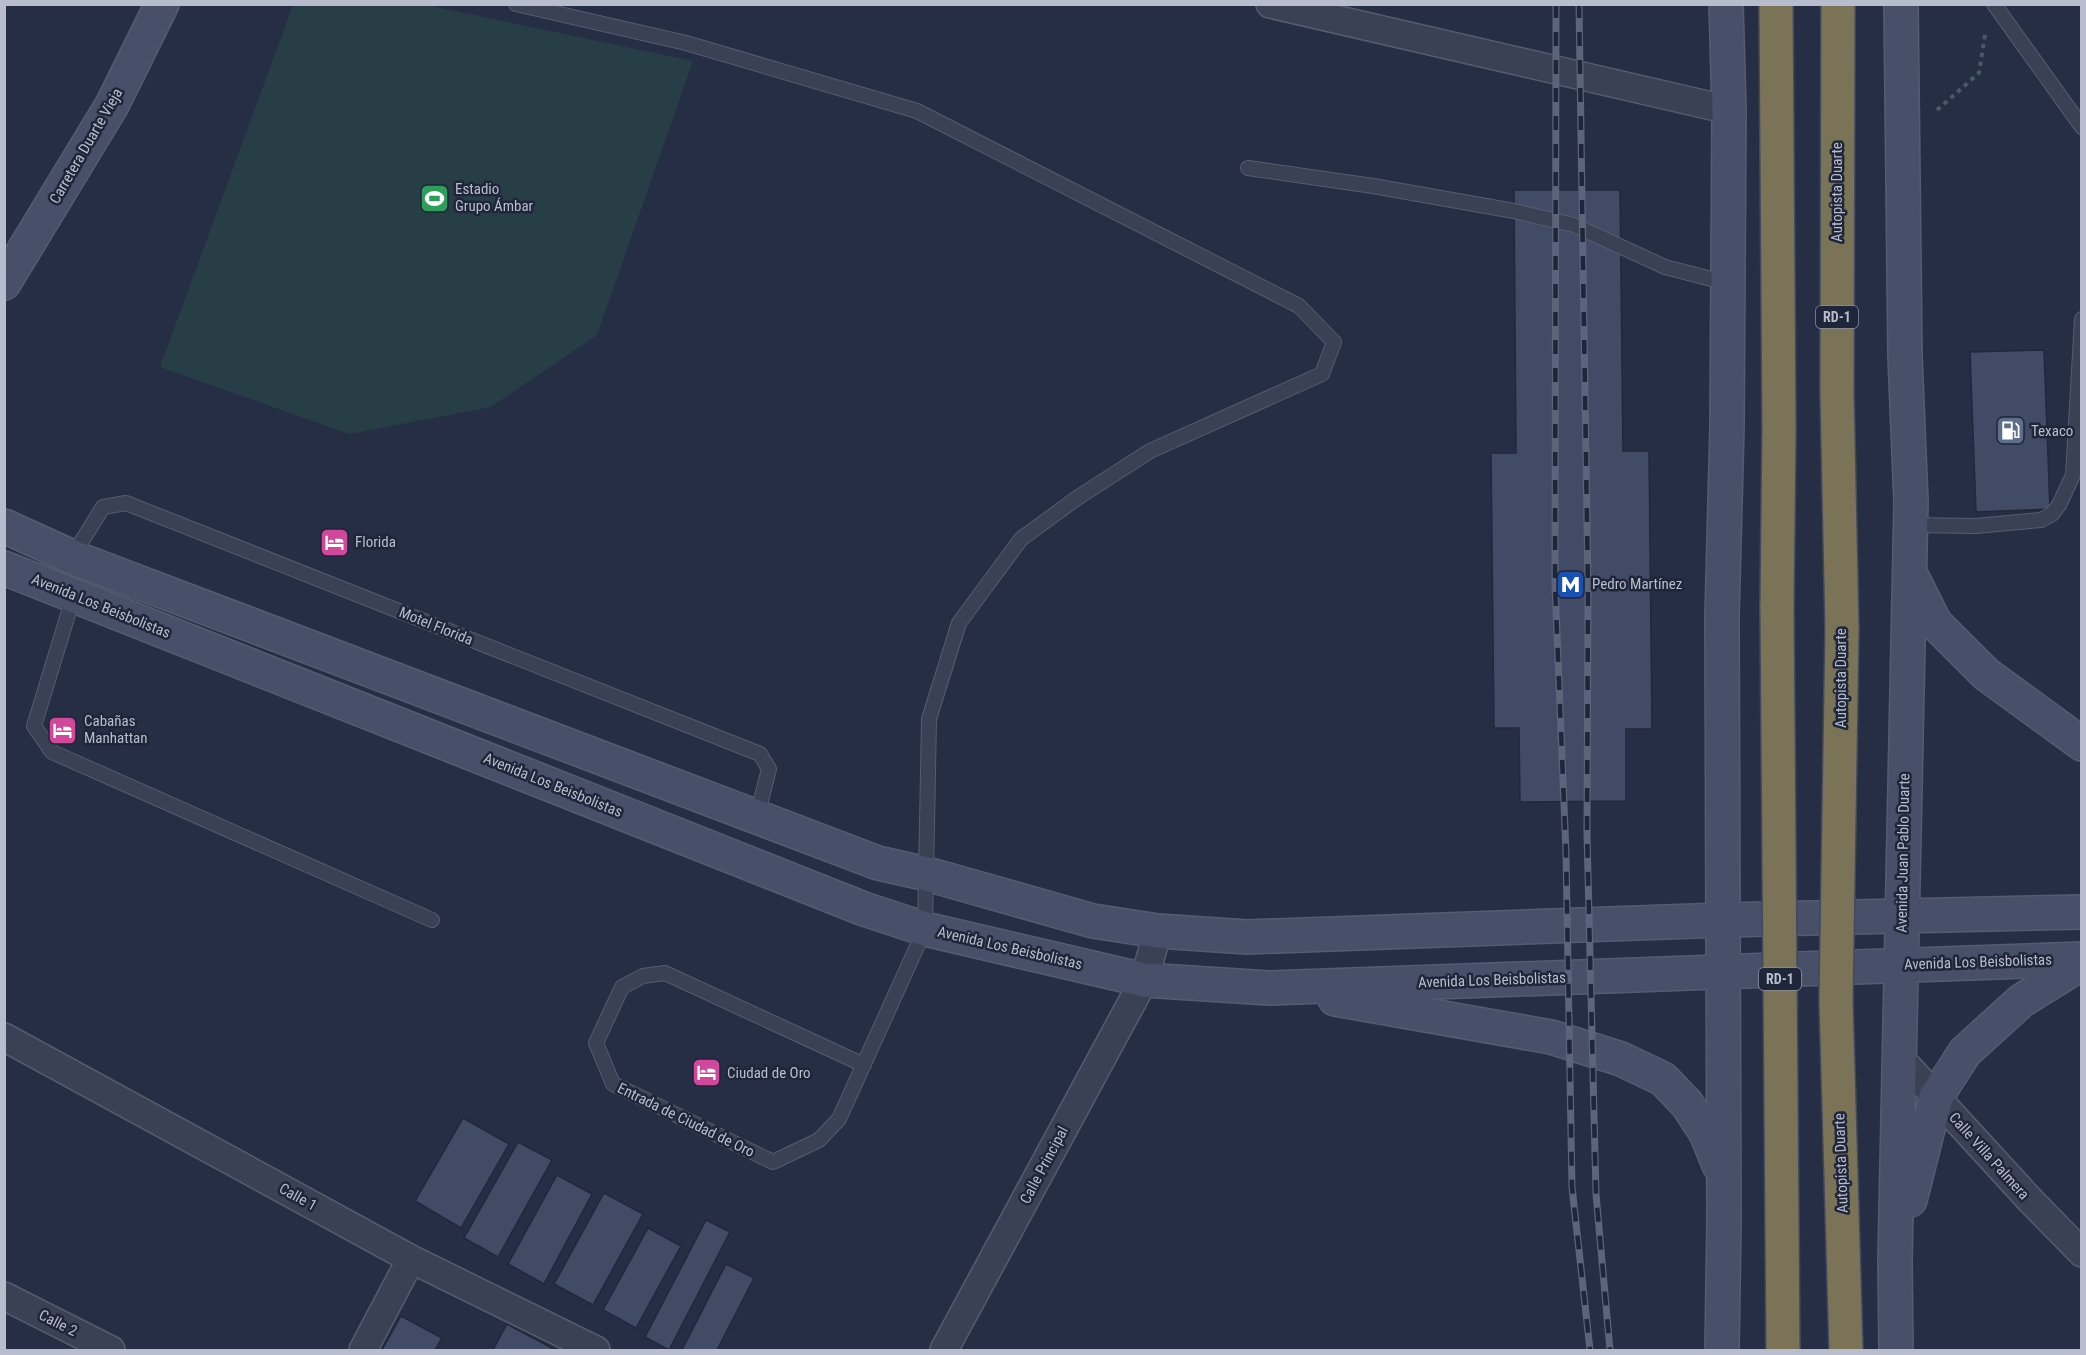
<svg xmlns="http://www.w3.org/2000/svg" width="2086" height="1355" font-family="'Roboto Condensed',sans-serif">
  <rect width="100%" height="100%" fill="#252e45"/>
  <!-- green -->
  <path fill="#283e46" d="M293,5H426L693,61L597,335L491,407L349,434L160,367Z"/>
  <!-- building -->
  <g fill="#424b66" stroke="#21283c" stroke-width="1.5">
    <path d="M1514,190H1620L1623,451H1649L1652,729H1626V801L1520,802L1519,728H1494L1491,453H1516Z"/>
    <path d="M2044,350L2050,509L1976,512L1970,352Z"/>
    <path d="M463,1118L509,1144L461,1228L415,1201Z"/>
    <path d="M518,1142L552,1160L498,1257L464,1238Z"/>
    <path d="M557,1175L592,1194L544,1284L508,1264Z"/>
    <path d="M604,1193L643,1214L593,1305L554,1284Z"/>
    <path d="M706,1220L730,1232L669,1350L645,1337Z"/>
    <path d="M648,1228L681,1246L636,1328L603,1310Z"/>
    <path d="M726,1264L754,1278L717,1350H682Z"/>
    <path d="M401,1316L442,1338L435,1350H382Z"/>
    <path d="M507,1324L552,1348L551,1350H493Z"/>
  </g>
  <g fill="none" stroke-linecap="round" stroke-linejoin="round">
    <defs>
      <g id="lane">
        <path d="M516,4L686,43L917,111L1299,306L1334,342L1322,374L1150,451L1077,498L1021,539L959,623L929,719L925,929L839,1119L819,1140L773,1162L613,1084L596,1043L622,987L643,976L665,973L864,1065"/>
        <path d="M1994,4L2082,127"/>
        <path d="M1248,168L1373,186L1514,211L1574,225L1665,267L1727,283"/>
        <path d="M1910,525L1976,526L2041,520L2052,514L2059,505L2073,475L2082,319"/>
        <path d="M72,557L103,507L126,503L760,754L769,769L757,816"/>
        <path d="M74,595L34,726L52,752L432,920"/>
      </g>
      <g id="street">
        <path d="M1270,4L1729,110"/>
        <path d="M4,1037L411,1259L596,1350"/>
        <path d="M1899,1057L2031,1201L2082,1253"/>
        <path d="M4,1296L111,1350"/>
        <path d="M363,1350L411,1259"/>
        <path d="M944,1350L1144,980L1158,931"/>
      </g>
      <g id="secondary">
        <path d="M4,283L112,105L162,4"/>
        <path d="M4,526L72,557L878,863L927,874L1093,921L1158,931L1247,937L1723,920L2082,912"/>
        <path d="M4,568L864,909L925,929L1144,980L1269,988L2082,959"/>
        <path d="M1911,575L1935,623L1986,674L2082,744"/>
        <path d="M1335,999L1551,1037L1621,1059L1663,1079L1687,1104L1706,1133L1719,1165"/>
        <path d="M1910,1200L1936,1097L1965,1052L2021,1001L2082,963"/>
        <path d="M1722,1350L1724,1222L1722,617L1727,426L1729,110L1726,4"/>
        <path d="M1896,1350L1895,1260L1911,502L1905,356L1901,4"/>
      </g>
      <g id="highway">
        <path d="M1776,4L1779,430L1777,607"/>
        <path d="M1838,4L1837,393L1842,629"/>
      </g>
    </defs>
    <!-- lane casing -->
    <use href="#lane" stroke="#565c6f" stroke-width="16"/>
    <!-- street casing -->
    <use href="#street" stroke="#565c6f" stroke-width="30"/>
    <!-- secondary casing -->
    <use href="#secondary" stroke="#565c6f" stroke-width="36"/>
    <!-- highway casing -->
    <use href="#highway" stroke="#42495c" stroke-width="36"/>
    <!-- path -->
    <path stroke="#465b62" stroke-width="4" stroke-dasharray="4.5 4.5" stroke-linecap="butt" d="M1937,110L1979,73L1985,35"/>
    <!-- lane -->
    <use href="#lane" stroke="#3a4155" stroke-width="14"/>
    <!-- street -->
    <use href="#street" stroke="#3a4155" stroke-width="27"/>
    <!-- secondary -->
    <use href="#secondary" stroke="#484f68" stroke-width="33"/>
    <!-- highway -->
    <use href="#highway" stroke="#7b7357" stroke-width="33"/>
    <defs>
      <g id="rail">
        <path d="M1556,4L1555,585L1566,853L1572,1187L1590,1350"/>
        <path d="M1579,4L1588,588L1587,834L1596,1194L1610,1350"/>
      </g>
    </defs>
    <!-- rail casing -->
    <use href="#rail" stroke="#5c647c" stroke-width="7"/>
    <!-- rail -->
    <use href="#rail" stroke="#1f263a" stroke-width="4.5" stroke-dasharray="14" stroke-linecap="butt"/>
    <defs>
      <g id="highway-bridge">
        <path d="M1777,607L1783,1350"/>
        <path d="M1842,629L1836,1001L1846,1350"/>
      </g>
    </defs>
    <!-- highway-bridge casing -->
    <use href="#highway-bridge" stroke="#42495c" stroke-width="36" stroke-linecap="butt"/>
    <!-- highway-bridge -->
    <use href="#highway-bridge" stroke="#7b7357" stroke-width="33"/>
  </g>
  <!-- icons -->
  <defs>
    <symbol id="stadium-square" viewBox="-11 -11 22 22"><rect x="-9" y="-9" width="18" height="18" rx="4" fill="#2e9e5b" stroke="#1f263a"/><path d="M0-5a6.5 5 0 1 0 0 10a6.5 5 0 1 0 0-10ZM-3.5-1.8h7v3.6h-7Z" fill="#fff"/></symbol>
    <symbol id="fuel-square" viewBox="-11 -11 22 22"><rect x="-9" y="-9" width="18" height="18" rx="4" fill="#5c6f8a" stroke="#1f263a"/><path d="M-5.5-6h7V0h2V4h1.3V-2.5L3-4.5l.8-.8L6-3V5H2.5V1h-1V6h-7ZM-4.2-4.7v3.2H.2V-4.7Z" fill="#fff"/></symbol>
    <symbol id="hotel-square" viewBox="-11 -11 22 22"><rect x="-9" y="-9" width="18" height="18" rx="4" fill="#d1479c" stroke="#1f263a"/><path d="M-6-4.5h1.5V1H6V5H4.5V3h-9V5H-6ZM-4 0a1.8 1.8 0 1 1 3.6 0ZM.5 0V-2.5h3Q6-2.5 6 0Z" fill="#fff"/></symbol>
    <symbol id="metro-square" viewBox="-11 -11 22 22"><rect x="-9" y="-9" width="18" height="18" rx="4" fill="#1a4fb4" stroke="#1f263a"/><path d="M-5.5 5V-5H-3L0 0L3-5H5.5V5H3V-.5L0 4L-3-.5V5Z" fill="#fff"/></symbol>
  </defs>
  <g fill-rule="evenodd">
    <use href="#stadium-square" x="418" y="182" width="33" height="33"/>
    <use href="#fuel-square" x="1994" y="414" width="33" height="33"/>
    <use href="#hotel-square" x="318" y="526" width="33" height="33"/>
    <use href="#metro-square" x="1554" y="568" width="33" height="33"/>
    <use href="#hotel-square" x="46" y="714" width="33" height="33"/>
    <use href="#hotel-square" x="690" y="1056" width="33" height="33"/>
  </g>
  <g text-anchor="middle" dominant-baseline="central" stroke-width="5" stroke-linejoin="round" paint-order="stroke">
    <!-- shield labels -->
    <g fill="#1f263a" stroke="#8a90a2" stroke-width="1.5">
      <rect x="1816" y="306" width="42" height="22" rx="4.5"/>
      <rect x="1759" y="968" width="42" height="22" rx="4.5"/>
    </g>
    <g font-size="14" font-weight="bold" fill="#b8bdce">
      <text x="1837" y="317">RD-1</text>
      <text x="1780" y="979">RD-1</text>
    </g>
    <!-- street labels -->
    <g font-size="15" fill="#b8bdce" stroke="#1f263a">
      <text transform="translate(86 146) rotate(-60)">Carretera Duarte Vieja</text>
      <text transform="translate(1837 192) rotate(-90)">Autopista Duarte</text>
      <text transform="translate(101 606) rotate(22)">Avenida Los Beisbolistas</text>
      <text transform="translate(436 626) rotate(22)">Motel Florida</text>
      <text transform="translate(1841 678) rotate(-90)">Autopista Duarte</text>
      <text transform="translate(553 785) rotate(22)">Avenida Los Beisbolistas</text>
      <text transform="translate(1903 853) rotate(-89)">Avenida Juan Pablo Duarte</text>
      <text transform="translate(1010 948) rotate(13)">Avenida Los Beisbolistas</text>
      <text transform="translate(1978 962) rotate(-2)">Avenida Los Beisbolistas</text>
      <text transform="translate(1492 980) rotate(-2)">Avenida Los Beisbolistas</text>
      <text transform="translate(686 1120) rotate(26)">Entrada de Ciudad de Oro</text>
      <text transform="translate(1989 1156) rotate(48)">Calle Villa Palmera</text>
      <text transform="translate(1841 1163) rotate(-92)">Autopista Duarte</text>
      <text transform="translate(1044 1165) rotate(-62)">Calle Principal</text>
      <text transform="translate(298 1197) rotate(29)">Calle 1</text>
      <text transform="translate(58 1323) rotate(27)">Calle 2</text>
    </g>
    <!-- poi labels -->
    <g font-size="15" fill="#b8bdce" stroke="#1f263a" text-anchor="start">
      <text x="455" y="189">Estadio<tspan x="455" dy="17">Grupo Ámbar</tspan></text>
      <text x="2031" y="431">Texaco</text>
      <text x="355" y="542">Florida</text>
      <text x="1592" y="584">Pedro Martínez</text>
      <text x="84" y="721">Cabañas<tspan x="84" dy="17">Manhattan</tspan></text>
      <text x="727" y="1073">Ciudad de Oro</text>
    </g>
  </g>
  <!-- border -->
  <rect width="2086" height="1355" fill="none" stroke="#b8bdce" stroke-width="12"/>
</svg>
